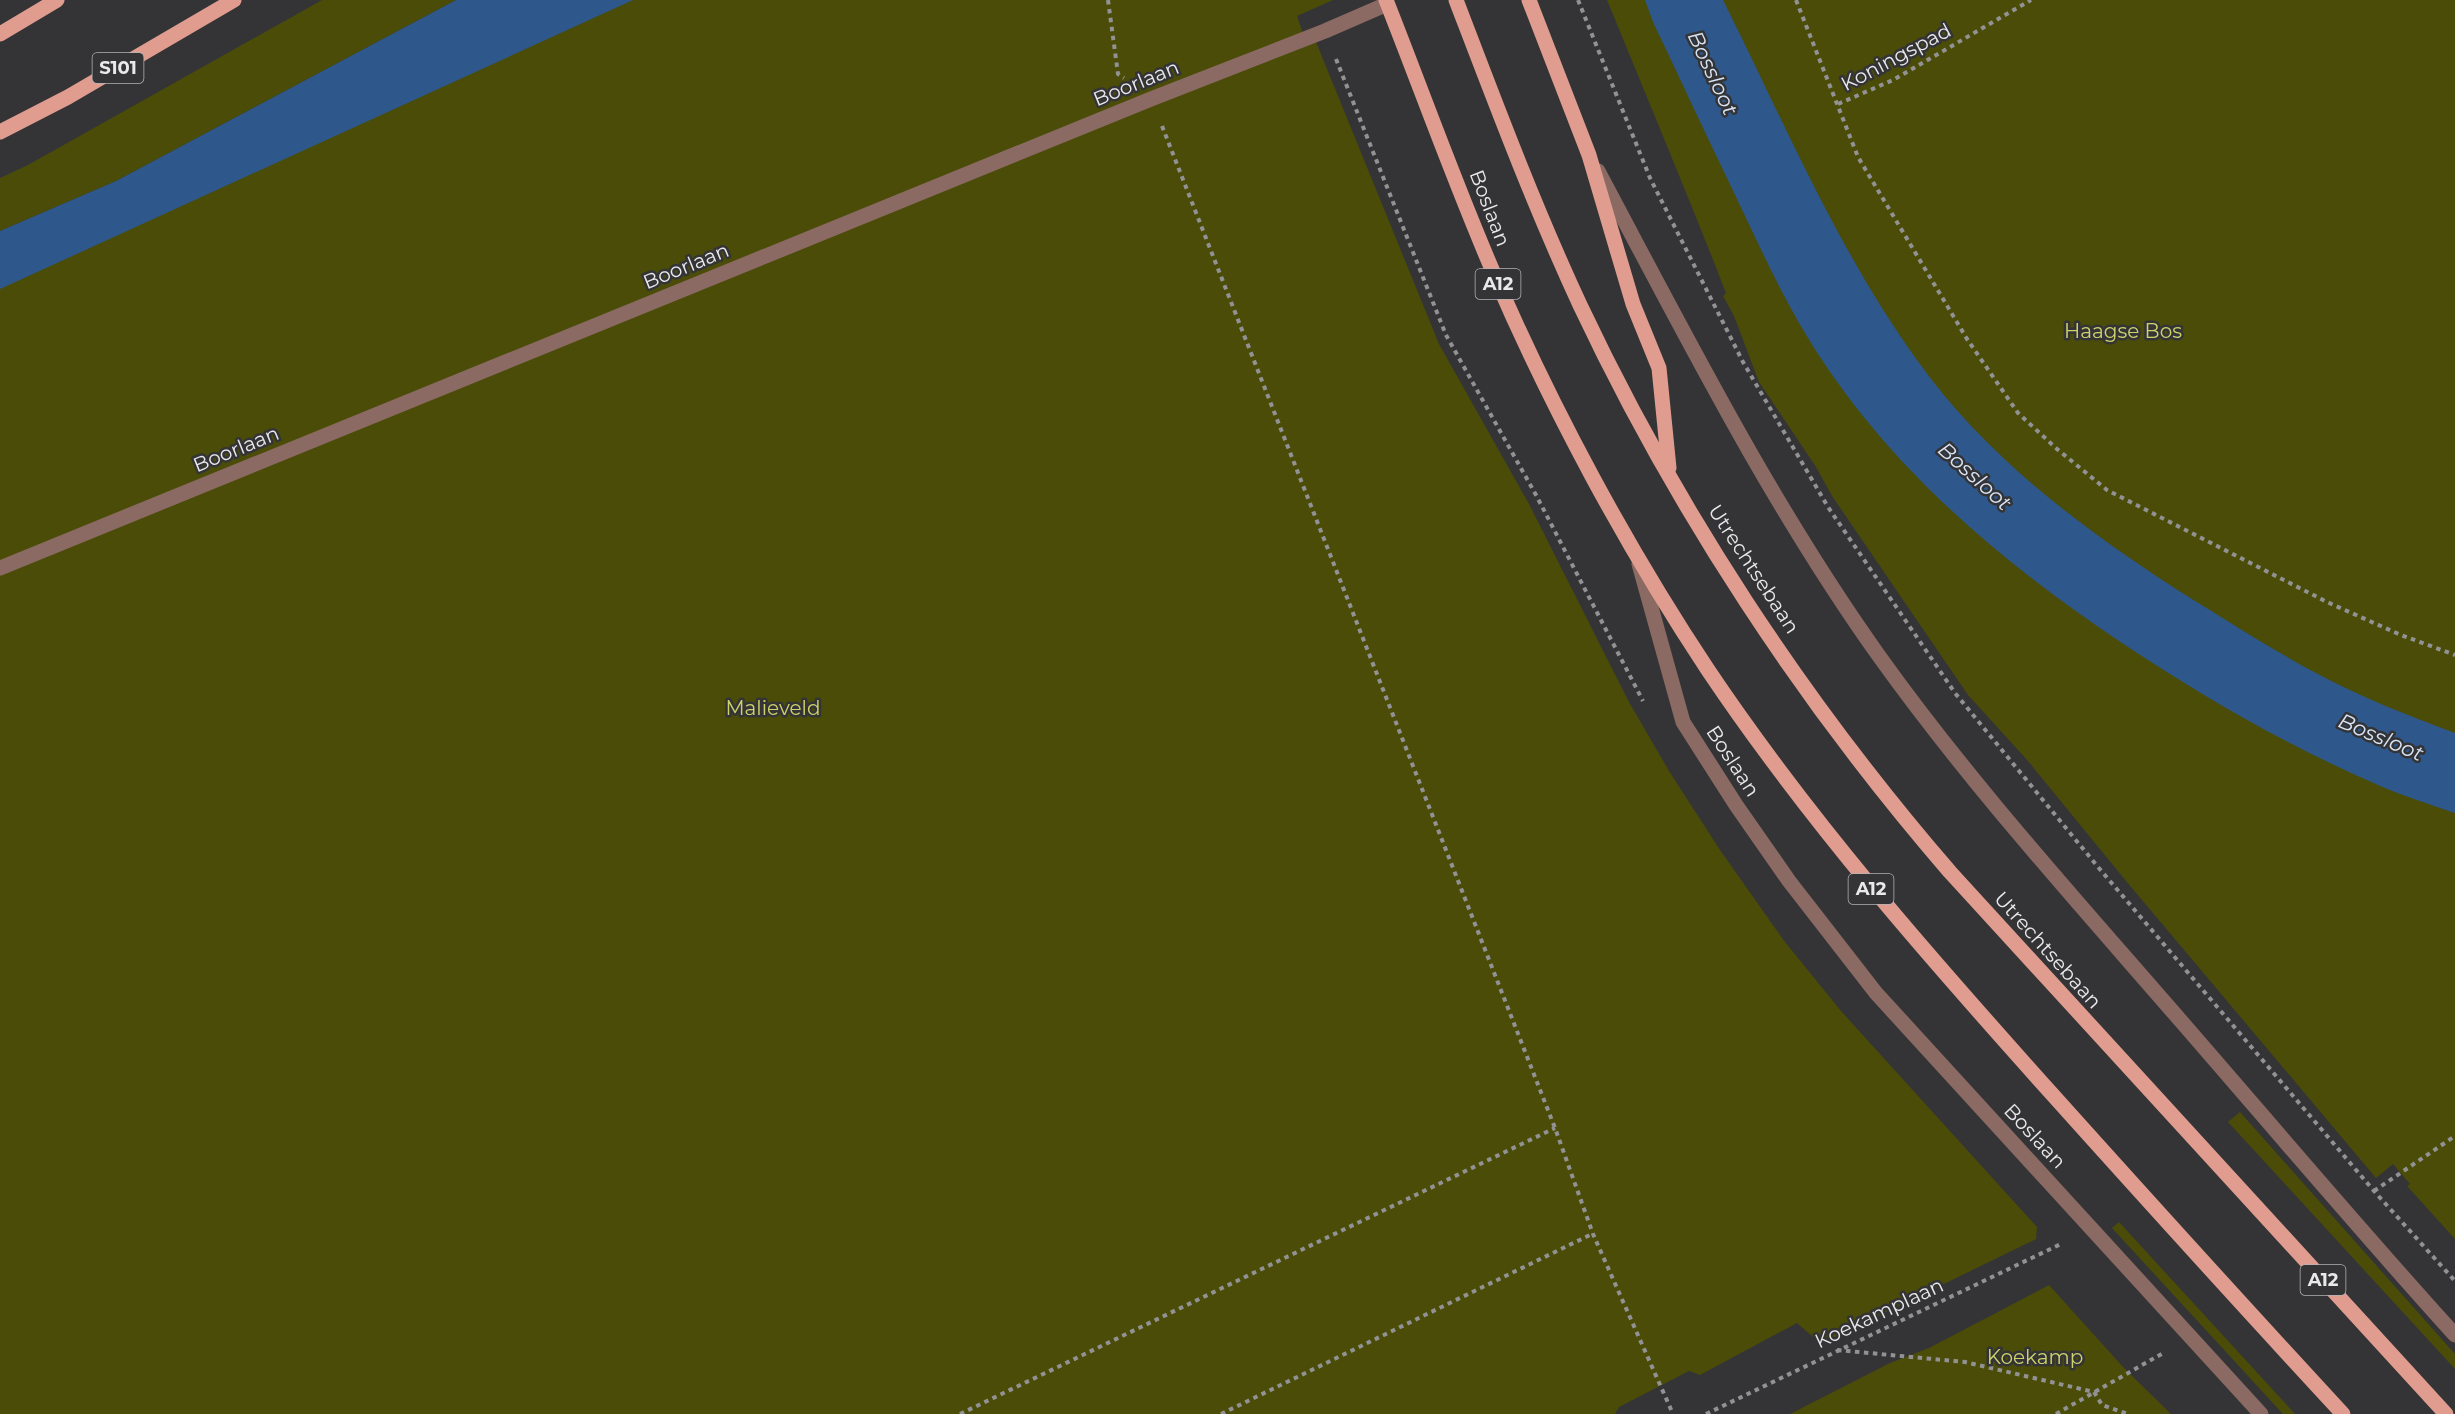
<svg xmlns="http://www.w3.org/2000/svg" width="2455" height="1414" font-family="Montserrat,sans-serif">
  <rect width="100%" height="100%" fill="#343437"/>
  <!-- green -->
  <g fill="#4a4c08">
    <path d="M322,0H456L116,181L0,231V178L28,165Z"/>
    <path d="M544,0H1333L1297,16L1307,45L1316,42L1439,344L1529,504L1629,702L1669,771L1720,850L1785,942L1841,1011L2037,1227L2036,1239L1821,1344L1797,1323L1700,1375L1689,1371L1619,1407L1615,1414H0V258Z"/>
    <path d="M1607,0H2455V1239L2407,1186L2410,1184L2393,1164L2376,1178L2126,881L2028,761L1968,695L1832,496L1816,467L1759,382L1734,316L1723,296L1726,293C1688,195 1647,98 1607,0Z"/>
    <path d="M2240,1112L2455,1354V1369L2228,1122Z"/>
    <path d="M2119,1222L2295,1414H2283L2112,1228Z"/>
    <path d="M2049,1285L2124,1368L2171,1414H1790L1890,1363L1929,1348Z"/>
  </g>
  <!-- water -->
  <g fill="#2e588c">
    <path d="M456,0H633L0,289V231L116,181Z"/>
    <path d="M1645,0H1723C1784,122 1837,249 1917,360C1986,458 2087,532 2187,596C2230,622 2272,650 2316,673C2360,697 2409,716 2455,733V813C2429,804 2403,796 2378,785C2288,746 2203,697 2122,643C1998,560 1883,463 1805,333C1779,290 1758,243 1736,197C1708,139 1681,81 1653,22Z"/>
  </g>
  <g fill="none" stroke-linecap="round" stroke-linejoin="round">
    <!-- path -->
    <g stroke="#929294" stroke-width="4" stroke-dasharray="4.5 4.5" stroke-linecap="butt">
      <path d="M1108,0L1118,74L1124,78"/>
      <path d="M1578,0L1650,178L1743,362L1828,507L1955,693L2098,867L2374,1191L2455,1281"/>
      <path d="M1796,0L1858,157L1967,339L2018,413L2057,449L2107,490L2327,602L2401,635L2455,655"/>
      <path d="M1336,59L1446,335L1536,495L1643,701"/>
      <path d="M1838,104L1893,80L2031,0"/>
      <path d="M1162,126L1555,1128L1593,1234L1673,1414"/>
      <path d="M2374,1191L2455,1136"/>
      <path d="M1837,1350L1965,1362L2094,1392L2102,1405L2128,1414"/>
      <path d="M960,1414L1555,1128"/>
      <path d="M1221,1414L1592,1234"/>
      <path d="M1706,1414L2063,1243"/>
      <path d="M2056,1414L2165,1352"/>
    </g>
    <!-- service -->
    <path stroke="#8b6a63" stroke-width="15" d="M0,568L1151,99L1325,31L1387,4"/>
    <!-- tertiary -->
    <g stroke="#8b6a63" stroke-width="15">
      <path d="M1598,171C1686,336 1770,503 1879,656C1967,779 2068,891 2167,1005C2263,1115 2357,1227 2455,1335"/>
      <path d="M1639,564L1683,722L1736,805L1789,881L1876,993L2261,1414"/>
    </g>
    <!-- primary -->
    <g stroke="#e09d8f" stroke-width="15">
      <path d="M1386,0C1422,91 1455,184 1494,274C1552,409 1627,548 1708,670C1810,822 1930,958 2052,1094C2148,1201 2245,1308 2343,1414"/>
      <path d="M1456,0C1495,102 1534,206 1580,305C1676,509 1803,702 1950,872L2446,1414"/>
      <path d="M1529,0L1589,155L1633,304L1659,368L1669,468"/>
      <path d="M0,34L57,0"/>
      <path d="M0,132L68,97L234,0"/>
    </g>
  </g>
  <g text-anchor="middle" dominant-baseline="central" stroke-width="5" stroke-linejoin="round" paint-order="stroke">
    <!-- shield labels -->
    <g fill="#343437" stroke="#b3b2b4" stroke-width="1.5">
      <rect x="92.5" y="53" width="51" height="30" rx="4.5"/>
      <rect x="1475.5" y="269" width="45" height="30" rx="4.5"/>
      <rect x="1848.5" y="874" width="45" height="30" rx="4.5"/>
      <rect x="2300.5" y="1265" width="45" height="30" rx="4.5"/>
    </g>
    <g font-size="18" font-weight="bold" fill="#e9e8ea">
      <text x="118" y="68">S101</text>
      <text x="1498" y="284">A12</text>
      <text x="1871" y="889">A12</text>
      <text x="2323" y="1280">A12</text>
    </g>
    <!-- street labels -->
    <g font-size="20" fill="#e9e8ea" stroke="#343437">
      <text transform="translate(1896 57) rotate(-28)">Koningspad</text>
      <text transform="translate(1136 83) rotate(-22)">Boorlaan</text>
      <text transform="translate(1490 208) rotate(69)">Boslaan</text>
      <text transform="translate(686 266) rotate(-22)">Boorlaan</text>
      <text transform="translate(236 449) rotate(-22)">Boorlaan</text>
      <text transform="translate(1754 569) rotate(57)">Utrechtsebaan</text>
      <text transform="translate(1733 761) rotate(57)">Boslaan</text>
      <text transform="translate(2048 950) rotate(48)">Utrechtsebaan</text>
      <text transform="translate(2035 1136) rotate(47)">Boslaan</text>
      <text transform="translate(1879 1313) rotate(-25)">Koekamplaan</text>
    </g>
    <!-- park labels -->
    <g font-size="20" fill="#cdd26a" stroke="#343437">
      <text x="2123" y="331">Haagse Bos</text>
      <text x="773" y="708">Malieveld</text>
      <text x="2035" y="1357">Koekamp</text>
    </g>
    <!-- water labels -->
    <g font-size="21" font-style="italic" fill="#d8e4f4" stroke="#343437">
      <text transform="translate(1713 73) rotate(65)">Bossloot</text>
      <text transform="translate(1975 476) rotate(42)">Bossloot</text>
      <text transform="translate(2381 737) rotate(23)">Bossloot</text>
    </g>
  </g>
</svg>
